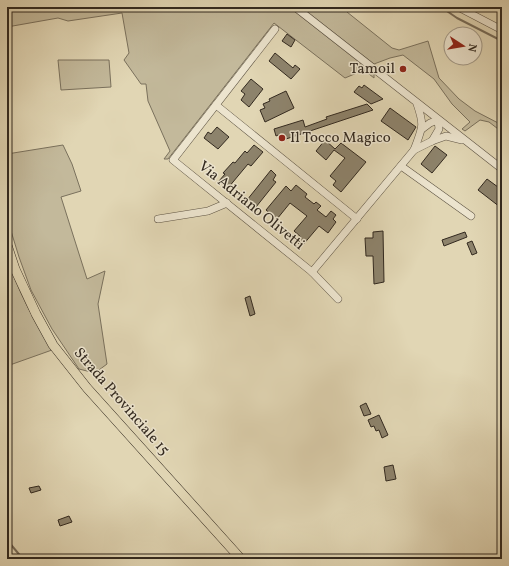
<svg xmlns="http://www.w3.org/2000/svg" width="509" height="566" font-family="Vollkorn,serif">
  <rect width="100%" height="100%" fill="#e1d6b4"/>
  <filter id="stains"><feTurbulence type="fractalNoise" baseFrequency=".005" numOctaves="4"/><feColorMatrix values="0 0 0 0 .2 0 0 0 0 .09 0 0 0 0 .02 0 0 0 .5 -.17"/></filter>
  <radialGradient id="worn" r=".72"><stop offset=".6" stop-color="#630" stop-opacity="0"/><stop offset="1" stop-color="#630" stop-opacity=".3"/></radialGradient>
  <!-- green -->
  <g fill="#c3b99b" stroke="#7a715d">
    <path d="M7,7H289L368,69L374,74V78L364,70L345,78L274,23L168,159H164L170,151L148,101L146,84H141L124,60L129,53L122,13L68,21L58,18L7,27Z"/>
    <path d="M301,7H347V12L392,48L399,50L428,41L439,78L459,99L475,111L502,125V132L489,122L480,120L465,131L462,129L470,122L452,104L434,79L403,55L390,58L374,64Z"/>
    <path d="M58,60H109L111,87L61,90Z"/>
    <path d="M63,145L72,164L81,191L61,197L87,279L105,271L98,304L107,364L95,373L79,369L52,329L31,290L19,257L7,218V154Z"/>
    <path d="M7,258C18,291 34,321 52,350L7,366Z"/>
  </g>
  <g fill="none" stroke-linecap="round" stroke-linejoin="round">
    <!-- stream -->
    <g stroke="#786d5a" stroke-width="2">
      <path d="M441,7L457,18L502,41"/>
      <path d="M7,540L23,559"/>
    </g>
  </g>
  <!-- building -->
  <g fill="#8d836c" stroke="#32291f">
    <path d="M287,34L295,40L291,47L282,41Z"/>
    <path d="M275,53L293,68L295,65L300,69L291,79L269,61Z"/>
    <path d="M251,79L263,89L249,107L241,100L245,94L241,91Z"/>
    <path d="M364,85L383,99L371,104L354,92L359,86L362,88Z"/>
    <path d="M286,91L294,108L265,122L260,110L265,108L263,104L270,101L269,99Z"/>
    <path d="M367,104L373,110L280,141L278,135L276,136L274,129L303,120L305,127L327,119L326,117Z"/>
    <path d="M390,108L416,127L408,140L381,121Z"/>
    <path d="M217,127L229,137L218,149L204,138L208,132L211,134Z"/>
    <path d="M325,140L335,149L341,143L366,162L341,192L333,185L336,181L330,176L345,158L334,150L326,160L316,151Z"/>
    <path d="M254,145L263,152L251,166L248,164L228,188L219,181L225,174L223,173L233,162L235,163L245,151L247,153Z"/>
    <path d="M435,146L447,155L432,173L421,164Z"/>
    <path d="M271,170L276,175L273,180L276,182L256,207L247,200Z"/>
    <path d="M487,179L502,190V203L500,207L478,190Z"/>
    <path d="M296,185L307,194L305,197L314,204L316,202L321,206L317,210L326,217L331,211L336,215L333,219L336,222L328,233L319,226L302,246L297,242L301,237L294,231L307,216L290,203L277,219L266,210L286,186L291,191Z"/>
    <path d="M383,231L384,282L374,284L373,256H366L365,238H373V232Z"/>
    <path d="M465,232L467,237L444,246L442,240Z"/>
    <path d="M472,241L477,253L472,255L467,243Z"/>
    <path d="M250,296L255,314L250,316L245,298Z"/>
    <path d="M366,403L371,414L364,416L360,406Z"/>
    <path d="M379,415L388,435L382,438L379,430L376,431L374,426L371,427L368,420Z"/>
    <path d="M393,465L396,479L386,481L384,467Z"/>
    <path d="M39,486L41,490L31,493L29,488Z"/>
    <path d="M69,516L72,522L60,526L58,520Z"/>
  </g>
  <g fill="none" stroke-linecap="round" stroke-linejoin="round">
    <defs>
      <g id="minor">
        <path d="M295,7C364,61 433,115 502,169"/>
        <path d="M458,7L502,30"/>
        <path d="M275,29L173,160L312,272L338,299"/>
        <path d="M216,105L357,219"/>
        <path d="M422,129L430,123L438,120"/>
        <path d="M432,141L439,129L438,120"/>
        <path d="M414,150L432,141L446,136L462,140"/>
        <path d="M401,166L471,216"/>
        <path d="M158,219L208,211L227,203"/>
        <path d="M312,272L414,150C422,128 425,127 417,104"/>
      </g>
      <path id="major" d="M7,245L15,269L36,314L53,345L87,388L241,559"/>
    </defs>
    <!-- minor casing -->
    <use href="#minor" stroke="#5e5444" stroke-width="8"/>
    <!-- major casing -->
    <use href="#major" stroke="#32291f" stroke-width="10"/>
    <!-- minor -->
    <use href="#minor" stroke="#ece4ce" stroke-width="7"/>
    <!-- major -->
    <use href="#major" stroke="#e1d6b4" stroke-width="9"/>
  </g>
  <!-- markers -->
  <g fill="#8f2418" stroke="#ece4ce" stroke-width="1.5">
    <circle cx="403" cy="69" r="4"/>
    <circle cx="282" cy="138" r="4"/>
  </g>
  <g text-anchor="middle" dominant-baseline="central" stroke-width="3" stroke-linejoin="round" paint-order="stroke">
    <!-- poi labels -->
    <g font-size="15" fill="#32291f" stroke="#ece4ce" text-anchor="end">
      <text x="395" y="69">Tamoil</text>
      <text x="290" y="138" text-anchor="start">Il Tocco Magico</text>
    </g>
    <!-- street labels -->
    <g font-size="15" fill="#32291f" stroke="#ece4ce">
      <text transform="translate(251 206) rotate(39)">Via Adriano Olivetti</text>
      <text transform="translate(121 402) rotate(49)">Strada Provinciale 15</text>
    </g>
  </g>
  <!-- margin -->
  <rect width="509" height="566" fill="none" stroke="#e1d6b4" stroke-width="24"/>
  <rect x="8" y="8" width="493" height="550" fill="none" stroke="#32291f" stroke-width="2"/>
  <rect x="12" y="12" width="485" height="542" fill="none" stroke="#32291f"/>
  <!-- north arrow -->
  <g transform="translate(463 46) rotate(102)"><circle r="19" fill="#ece4ce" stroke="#a29988"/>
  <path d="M0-3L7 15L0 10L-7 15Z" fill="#8f2418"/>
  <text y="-6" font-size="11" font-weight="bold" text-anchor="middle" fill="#32291f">N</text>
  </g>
  <rect width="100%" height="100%" filter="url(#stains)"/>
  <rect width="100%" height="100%" fill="url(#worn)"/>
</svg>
